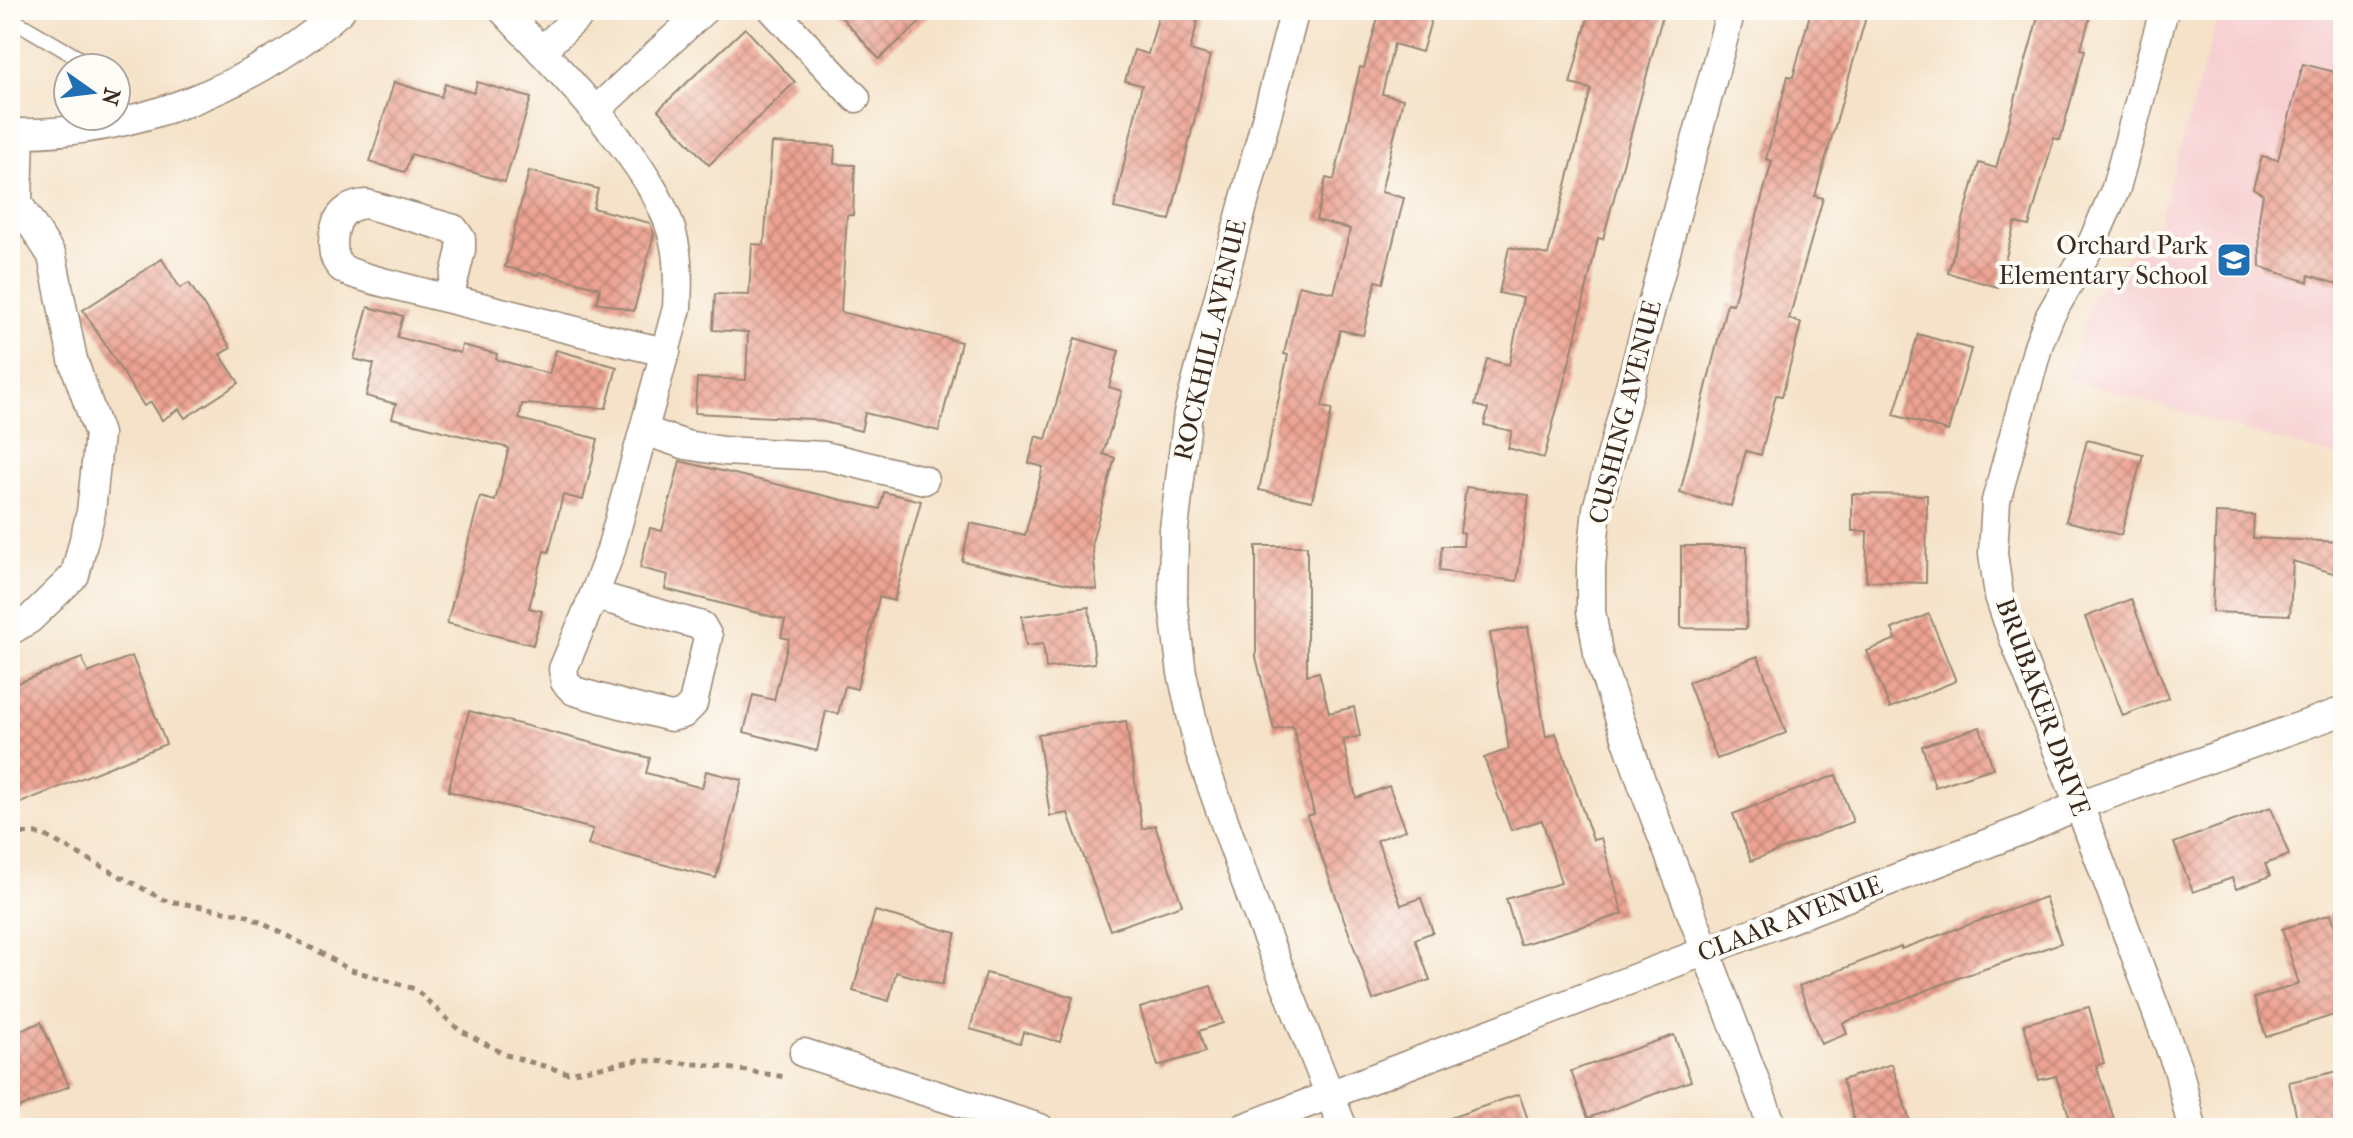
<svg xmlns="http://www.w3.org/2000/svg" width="2353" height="1138" font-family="'IM FELL French Canon',serif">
  <defs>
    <pattern id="building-cross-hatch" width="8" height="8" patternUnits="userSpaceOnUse" patternTransform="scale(2)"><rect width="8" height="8" fill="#eda393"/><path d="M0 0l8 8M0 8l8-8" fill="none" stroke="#c18577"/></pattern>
  </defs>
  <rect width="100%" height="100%" fill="#fdfcf7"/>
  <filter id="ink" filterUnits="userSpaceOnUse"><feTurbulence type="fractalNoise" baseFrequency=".0125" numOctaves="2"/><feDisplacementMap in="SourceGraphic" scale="16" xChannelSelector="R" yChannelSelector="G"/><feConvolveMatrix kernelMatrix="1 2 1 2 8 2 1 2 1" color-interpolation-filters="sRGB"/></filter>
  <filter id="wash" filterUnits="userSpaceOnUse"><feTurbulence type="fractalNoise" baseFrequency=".006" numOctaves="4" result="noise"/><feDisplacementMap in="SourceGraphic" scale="32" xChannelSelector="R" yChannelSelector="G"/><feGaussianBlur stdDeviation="1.8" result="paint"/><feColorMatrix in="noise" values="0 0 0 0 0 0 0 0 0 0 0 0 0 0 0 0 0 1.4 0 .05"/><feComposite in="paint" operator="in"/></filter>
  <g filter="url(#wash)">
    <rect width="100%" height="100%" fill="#f5e2c8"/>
    <!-- built -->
    <path fill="#f7cfd1" d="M2220,10H2343V459L2068,379L2092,296L2158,223Z"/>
    <g id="blocks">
      <!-- building -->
      <g fill="url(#building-cross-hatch)">
        <path d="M835,10H934L879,59Z"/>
        <path d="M1380,10H1434L1422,52L1394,44L1382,94L1403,99L1381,192L1404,198L1383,283L1376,281L1363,335L1340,330L1322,407L1332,409L1312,501L1259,490L1288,355L1284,354L1299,285L1334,293L1350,229L1316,220L1326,178L1334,180L1360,67L1364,68Z"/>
        <path d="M1590,10H1664L1603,239L1598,238L1574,344L1544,458L1508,448L1512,431L1484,425L1488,409L1475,405L1487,359L1509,365L1523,298L1499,293L1509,247L1548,255L1591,89L1570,84Z"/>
        <path d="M1811,10H1868L1815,196L1823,198L1789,319L1801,323L1782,396L1776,395L1761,455L1746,451L1731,506L1680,493L1727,303L1733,304L1772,161L1766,159L1788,76L1793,77Z"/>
        <path d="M2040,10H2092L2081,49L2085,50L2060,140L2054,138L2029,226L2015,223L1998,287L1948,273L1979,163L1996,168Z"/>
        <path d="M1160,11L1198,21L1190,50L1210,56L1170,220L1114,208L1142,85L1125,81L1134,50L1148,54Z"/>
        <path d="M745,28L795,82L709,165L658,110Z"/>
        <path d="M2303,64L2343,74V286L2309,275L2308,282L2260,267L2259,219L2263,194L2253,188L2262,156L2278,160Z"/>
        <path d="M394,82L441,97L445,84L474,93L477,82L531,98L505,182L411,154L405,172L370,162Z"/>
        <path d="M772,143L835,146L834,164L855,165L853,215H847L841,312L961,342L939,431L865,413L861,431L812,419L695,413L697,378L746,380L748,332L713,330L715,294L749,295L752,244L764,245Z"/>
        <path d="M529,171L598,189L593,208L650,223L654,234L634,311L597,302L600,288L539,272L538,275L505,267Z"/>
        <path d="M162,259L180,288L189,283L231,348L220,354L239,383L185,418L179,409L162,420L151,402L144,406L83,310Z"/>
        <path d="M368,307L403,316L397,337L460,353L462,345L497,354L496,359L549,374L556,350L617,367L606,408L522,404L519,419L598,439L583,500L563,495L549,552L544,551L529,608L542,611L533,645L447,623L480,497L495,501L509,448L392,418L396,404L366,396L374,364L354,359Z"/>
        <path d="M1918,334L1971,349L1948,431L1894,415Z"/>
        <path d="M1075,338L1119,351L1109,387L1122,391L1103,454L1115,458L1092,542L1097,590L962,561L970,523L1025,535L1043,467L1029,463L1036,436L1046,439Z"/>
        <path d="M2087,440L2143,454L2121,535L2066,521Z"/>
        <path d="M680,461L880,509L884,492L921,501L894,601L879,597L857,689L845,686L838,714L826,711L817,751L744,732L753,695L774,700L789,639L781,637L785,620L665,589L668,575L640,568L650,528L662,531Z"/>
        <path d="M1466,487L1529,495L1517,581L1439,571L1442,546H1463L1464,533L1460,532Z"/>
        <path d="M1852,494L1927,495L1926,583L1866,581L1867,531H1852Z"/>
        <path d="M2216,513L2254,515L2253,538L2343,542V576L2293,561L2290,615L2212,612Z"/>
        <path d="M1256,546H1307V675L1319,672L1329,713L1354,707L1360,736L1343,740L1356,798L1389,786L1406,830L1377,840L1401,905L1421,898L1433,932L1415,939L1430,980L1373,1000L1307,816L1314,814L1293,726L1274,730L1256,657Z"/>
        <path d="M1681,546H1747L1746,629L1681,628Z"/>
        <path d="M2131,599L2169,698L2123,716L2085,617Z"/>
        <path d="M1089,607L1095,663L1046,668L1043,644L1026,646L1022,616Z"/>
        <path d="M1929,614L1956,681L1890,708L1867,651L1896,639L1892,629Z"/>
        <path d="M1528,627L1546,737L1556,733L1593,840L1601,838L1623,914L1520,945L1506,899L1561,883L1542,820L1511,830L1484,758L1509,749L1490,633Z"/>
        <path d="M132,656L166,744L18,804L10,783V686L82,658L88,673Z"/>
        <path d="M1758,656L1786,733L1717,759L1688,682Z"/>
        <path d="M469,711L650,758L646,773L702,788L706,771L742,780L716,878L588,845L593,829L448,791Z"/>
        <path d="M1126,721L1142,829L1155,825L1182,905L1110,930L1068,813L1050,816L1038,734Z"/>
        <path d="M1980,727L1993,768L1935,787L1922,746Z"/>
        <path d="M1836,775L1853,822L1751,861L1733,814Z"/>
        <path d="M2271,807L2289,855L2265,864L2270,876L2236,889L2232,878L2193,892L2174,843Z"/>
        <path d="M2045,897L2061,943L1958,978L1843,1023L1847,1034L1821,1044L1799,986L1901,946V949Z"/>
        <path d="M875,911L956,933L942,985L896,972L889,1001L853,991Z"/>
        <path d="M2331,914L2343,951V1012L2266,1037L2254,998L2299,984L2282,929Z"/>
        <path d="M986,973L1073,997L1060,1042L1023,1032L1020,1043L970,1029Z"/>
        <path d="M1211,986L1223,1023L1199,1031L1205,1052L1158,1066L1140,1008Z"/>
        <path d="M2089,1007L2104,1063L2096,1065L2117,1128H2073L2056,1076L2039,1080L2024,1024Z"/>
        <path d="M41,1022L69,1086L10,1112V1035Z"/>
        <path d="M1674,1035L1691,1081L1588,1118L1571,1071Z"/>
        <path d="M1892,1064L1912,1128H1857L1842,1080Z"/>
        <path d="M2339,1071L2343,1090V1128H2299L2289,1082Z"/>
        <path d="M1519,1094L1531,1128H1433V1124Z"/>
      </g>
    </g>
  </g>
  <g filter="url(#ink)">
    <use href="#blocks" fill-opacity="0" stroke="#988673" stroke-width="2"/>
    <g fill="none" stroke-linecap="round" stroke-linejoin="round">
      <defs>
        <g id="service">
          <path d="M10,18L87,63L91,68"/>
          <path d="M116,103L128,119"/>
        </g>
        <g id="minor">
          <path d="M503,10C554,66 659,167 674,241C679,263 678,286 677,308L610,553L594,595"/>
          <path d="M773,10L856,98"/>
          <path d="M1295,10L1188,413L1174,529L1173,603L1182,673L1199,750L1254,905L1343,1128"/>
          <path d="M1731,10L1597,509L1591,566V611L1599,659L1643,786L1773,1128"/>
          <path d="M2164,10L2116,188L2093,241L2050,316L2039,343L1996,501L1993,553L1999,596L2012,634L2079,805L2179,1072L2192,1128"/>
          <path d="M541,51L585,10"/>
          <path d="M594,112L704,10"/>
          <path d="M10,133C129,136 252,89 341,10"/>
          <path d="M449,299L461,250V239L454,229L366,204C352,205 343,210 337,222C332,235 330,258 342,268C354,277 412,289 429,294C508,313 587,335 666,352"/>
          <path d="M645,431L686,445L723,451L825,456L924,480"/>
          <path d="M594,595L702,626L708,637L693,704L683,714L671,717L628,706L574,691L565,682L563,669Z"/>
          <path d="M10,631L30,619L75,575L91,512L99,434L73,360L52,256L18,203L20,133"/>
          <path d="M804,1053L1040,1128"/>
          <path d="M1243,1128L2025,829L2079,805L2338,713"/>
        </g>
      </defs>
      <!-- service casing -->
      <use href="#service" stroke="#988673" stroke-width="17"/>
      <!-- minor casing -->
      <use href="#minor" stroke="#988673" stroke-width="31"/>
      <!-- path -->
      <path stroke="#988673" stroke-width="5" stroke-dasharray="6 6" stroke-linecap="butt" d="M10,833L42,834L164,900L246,915L323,954L348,969L415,989L458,1029L506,1055L568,1073L639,1060L709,1065L785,1077L787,1075"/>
      <!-- service -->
      <use href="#service" stroke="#fff" stroke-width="14"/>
      <!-- minor -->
      <use href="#minor" stroke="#fff" stroke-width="28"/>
    </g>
  </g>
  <!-- icons -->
  <defs>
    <symbol id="school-square" viewBox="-11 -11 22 22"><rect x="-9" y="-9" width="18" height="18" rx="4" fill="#1f6fb2" stroke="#fdfcf7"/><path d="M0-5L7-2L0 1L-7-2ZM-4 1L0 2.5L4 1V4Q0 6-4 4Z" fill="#fff"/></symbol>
  </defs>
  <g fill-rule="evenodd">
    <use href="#school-square" x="2214" y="240" width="40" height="40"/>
  </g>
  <g text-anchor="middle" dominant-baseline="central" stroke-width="8" stroke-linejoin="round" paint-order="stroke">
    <!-- poi labels -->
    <g font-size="26" fill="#3b2a1e" stroke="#fdfcf7" text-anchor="end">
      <text x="2208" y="245">Orchard Park<tspan x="2208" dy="30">Elementary School</tspan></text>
    </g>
    <!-- street labels -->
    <g font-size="26" fill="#3b2a1e" stroke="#fdfcf7">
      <text transform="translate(1210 340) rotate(-77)">ROCKHILL AVENUE</text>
      <text transform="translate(1625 412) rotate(-76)">CUSHING AVENUE</text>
      <text transform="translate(2043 707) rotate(70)">BRUBAKER DRIVE</text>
      <text transform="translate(1790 919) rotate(-21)">CLAAR AVENUE</text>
    </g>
  </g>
  <!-- margin -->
  <rect width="2353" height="1138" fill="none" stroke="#fdfcf7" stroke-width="40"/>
  <!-- north arrow -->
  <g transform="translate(92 92) rotate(104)"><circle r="38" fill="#fdfcf7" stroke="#afa8a0" stroke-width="2"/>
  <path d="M0-6L14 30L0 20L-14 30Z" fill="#1f6fb2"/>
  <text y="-12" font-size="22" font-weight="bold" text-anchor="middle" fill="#3b2a1e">N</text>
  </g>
</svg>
